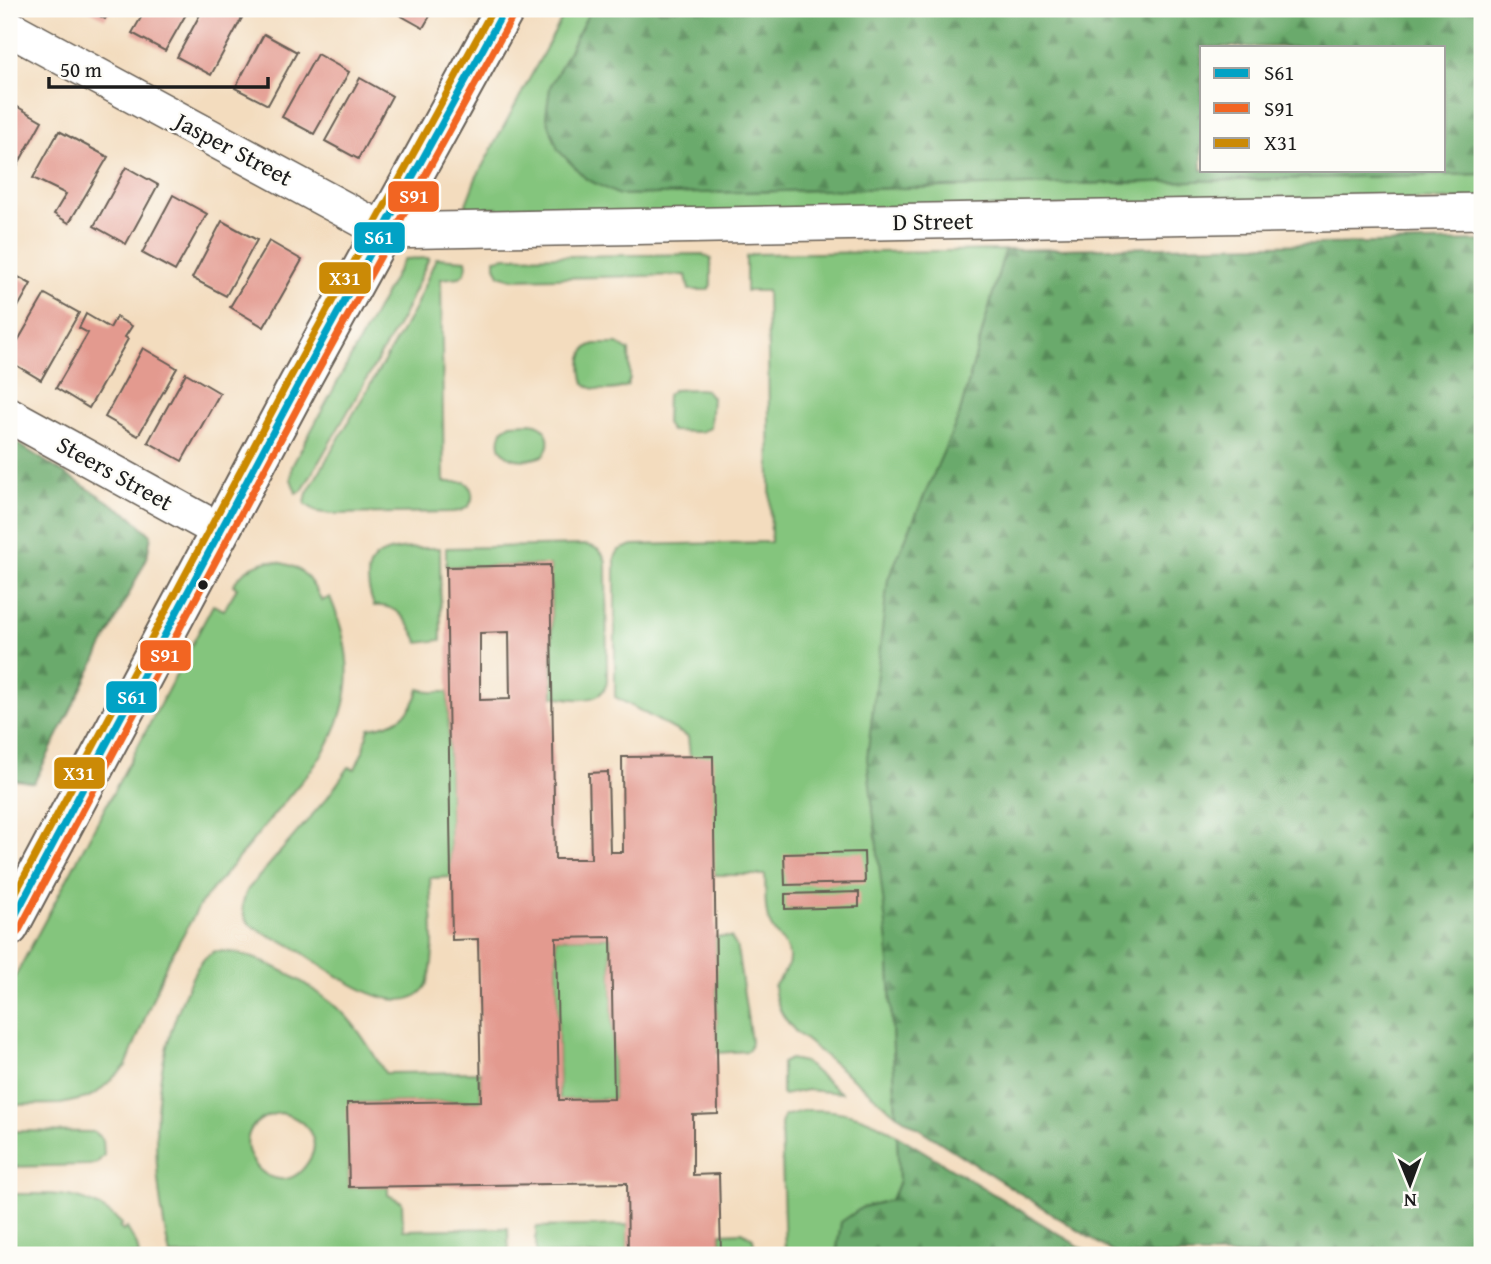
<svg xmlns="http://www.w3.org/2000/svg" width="1491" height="1264" font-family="'Gentium Book Plus',serif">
  <defs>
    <pattern id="forest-firs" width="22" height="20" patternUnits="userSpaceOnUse" patternTransform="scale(1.75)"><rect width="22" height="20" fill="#6baa6c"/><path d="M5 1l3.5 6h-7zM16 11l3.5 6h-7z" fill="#578a58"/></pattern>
  </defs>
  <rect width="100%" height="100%" fill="#fdfcf7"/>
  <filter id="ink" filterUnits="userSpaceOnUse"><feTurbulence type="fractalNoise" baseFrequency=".0143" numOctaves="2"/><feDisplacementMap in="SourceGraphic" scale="14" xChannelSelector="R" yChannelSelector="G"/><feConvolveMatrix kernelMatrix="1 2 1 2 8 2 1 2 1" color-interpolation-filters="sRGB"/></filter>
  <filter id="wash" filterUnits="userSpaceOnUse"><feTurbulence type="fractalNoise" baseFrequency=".00686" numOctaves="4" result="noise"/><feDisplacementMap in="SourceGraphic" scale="28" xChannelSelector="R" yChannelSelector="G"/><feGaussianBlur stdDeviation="1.57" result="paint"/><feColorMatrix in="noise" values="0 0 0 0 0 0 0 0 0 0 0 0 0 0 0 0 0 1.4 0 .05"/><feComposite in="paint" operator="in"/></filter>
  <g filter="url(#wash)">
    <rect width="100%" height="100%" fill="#f3dcbe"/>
    <!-- grass -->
    <g fill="#84c57d" stroke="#50704c" stroke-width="2" fill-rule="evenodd">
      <path d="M567,9H591L550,87L619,195L1482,174V199L497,216V207L487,208L483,215C476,213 468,212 466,204L476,178Z"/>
      <path d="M1005,250L959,416L888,943L896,1114L797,1033C783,1018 776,1007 774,986C778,980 784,974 787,968C796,946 773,938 768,919C764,906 766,889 765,875H715L690,756L688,737L615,697V557L619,550L633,545L771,542L767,291H746V257L755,254Z"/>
      <path d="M702,254L711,259V285L708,290H689L686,275L512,279L499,275L495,266V259L506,257Z"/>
      <path d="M429,258L403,316L302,491L296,493L291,479L292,466L404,259Z"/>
      <path d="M436,258L466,260C468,267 467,272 460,277L441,279L444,482H465L469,485C477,500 470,510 454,512L332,514L318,512L305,504L307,493L414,310Z"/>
      <path d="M595,344H618L629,351L630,378L627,386C615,391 594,392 584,384C580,369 578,348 595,344Z"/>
      <path d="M698,389L706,390L712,397L710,428L701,432L671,431L666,424L667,395L673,390Z"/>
      <path d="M531,423C548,425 553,441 544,455C524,465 490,460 502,430L511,424Z"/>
      <path d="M584,545C595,546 603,550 606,562L607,681C604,706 570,699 553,696L550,565L446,567V548Z"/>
      <path d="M440,548L441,640L419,643C410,624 398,603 374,606C351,544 396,548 440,548Z"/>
      <path d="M269,561C300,564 308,574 322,601L330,597C357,661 354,708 315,765L201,903L166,965L126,1066L98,1092L87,1098L61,1104L9,1105V988L213,605L224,610L237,588L233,585C242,571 252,565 269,561Z"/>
      <path d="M419,689L431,692H448L451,877L430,878C431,904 439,970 424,989C395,1025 320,963 292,946C279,938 254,933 246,919C240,909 243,899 248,889L327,798L349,767L355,769L363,751L369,728C394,725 413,715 419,689Z"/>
      <path d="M611,937L614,1099L559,1100L556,938Z"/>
      <path d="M715,937H731L737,948L751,1041L750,1048L747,1051L717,1053Z"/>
      <path d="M215,951C257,950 316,987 345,1015C361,1032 373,1053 385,1073L480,1072L481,1101L348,1103L349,1187L388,1186V1195L402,1202L403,1230L508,1228L509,1255H170C151,1169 148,1081 183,998C191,980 197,960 215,951ZM279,1113C303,1116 324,1139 308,1162C274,1216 208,1127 279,1113Z"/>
      <path d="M790,1059L804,1062L841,1093L807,1090L784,1095L782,1093V1063Z"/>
      <path d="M806,1110C841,1109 868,1116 897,1135L899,1181L891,1200L863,1207L842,1222L836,1255H785L781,1124L784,1116Z"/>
      <path d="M9,1131L94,1132L103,1140L104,1155L97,1163L89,1165L9,1167Z"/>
      <path d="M9,1194C54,1194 87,1190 122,1224L119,1227L123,1231L127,1228L137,1245L139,1255H9Z"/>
      <path d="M628,1225V1255H536V1227Z"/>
      <path d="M742,1232L753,1238L755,1255H721V1233Z"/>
    </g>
    <!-- forest -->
    <g fill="url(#forest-firs)" stroke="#446344" stroke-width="2" fill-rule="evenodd">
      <path d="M591,9H1482V174L619,195L586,179L558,150L546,116L550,87ZM1202,47H1444V170H1202Z"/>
      <path d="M1482,241V1255H1117L896,1114L888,943L867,758L888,579L959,416L1005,250Z"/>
      <path d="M9,438L131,516L151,535L147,558L34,783L9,779Z"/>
      <path d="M897,1135L1093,1255H836L841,1222L863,1207L891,1200L899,1181Z"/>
    </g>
    <g id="blocks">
      <!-- building -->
      <g fill="#e39a8f" fill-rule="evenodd">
        <path d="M87,9H111L105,19Z"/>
        <path d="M146,9H189L165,51L132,33Z"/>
        <path d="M203,9H224L242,18L211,75L177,57Z"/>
        <path d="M389,9H434L423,28Z"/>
        <path d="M264,34L297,52L268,105L235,88Z"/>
        <path d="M317,54L349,72L314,134L282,117Z"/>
        <path d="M360,78L392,96L358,159L325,141Z"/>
        <path d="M9,102L42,121L11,177L9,175Z"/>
        <path d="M59,131L108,157L69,223L54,214L66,194L33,178Z"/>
        <path d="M126,167L158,185L126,244L94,226Z"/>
        <path d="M173,195L207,214L175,271L142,253Z"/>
        <path d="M222,221L257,240L226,296L192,278Z"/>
        <path d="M269,241L302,260L264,327L230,307Z"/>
        <path d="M9,272L31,284L9,323Z"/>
        <path d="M45,294L79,313L41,380L9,361V356Z"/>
        <path d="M86,314L110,328L116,317L132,326L125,337L128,339L89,408L56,388L88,333L79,328Z"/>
        <path d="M143,348L177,368L138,436L105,417Z"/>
        <path d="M186,373L220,393L182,461L148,442Z"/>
        <path d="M550,565L555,859H591L589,773L608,772L610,852H623L622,757L713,756L718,1114L693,1115V1175L719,1174L721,1255H628L627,1183L349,1187L347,1103L481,1101L478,939L452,940L446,567ZM509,632L510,699L480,700V633ZM611,937L614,1099L559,1100L556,938Z"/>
        <path d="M864,852L865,883L785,885L784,854Z"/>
        <path d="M859,892V907L785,909V894Z"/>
      </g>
    </g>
  </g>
  <g filter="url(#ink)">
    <use href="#blocks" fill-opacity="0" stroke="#675f55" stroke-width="2"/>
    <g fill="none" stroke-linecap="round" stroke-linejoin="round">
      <defs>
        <g id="minor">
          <path d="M9,28L384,231L1482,211"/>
          <path d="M9,415L220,531"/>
        </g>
        <path id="tertiary" d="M9,927L298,385L505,9"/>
      </defs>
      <!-- minor casing -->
      <use href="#minor" stroke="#675f55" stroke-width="38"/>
      <!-- tertiary casing -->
      <use href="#tertiary" stroke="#675f55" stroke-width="42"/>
      <!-- minor -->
      <use href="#minor" stroke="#fff" stroke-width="35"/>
      <!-- tertiary -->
      <use href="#tertiary" stroke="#fff" stroke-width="38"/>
      <defs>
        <path id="bus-1" d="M9,927L298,385L505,9"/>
        <path id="bus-2" d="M18,932L307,390L514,14"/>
        <path id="bus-3" d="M9,905L289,380L493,9"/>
      </defs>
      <!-- bus-1 casing -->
      <use href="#bus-1" stroke="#fdfcf7" stroke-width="12"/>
      <!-- bus-2 casing -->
      <use href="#bus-2" stroke="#fdfcf7" stroke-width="12"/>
      <!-- bus-3 casing -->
      <use href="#bus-3" stroke="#fdfcf7" stroke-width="12"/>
      <!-- bus-1 -->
      <use href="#bus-1" stroke="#01a2c5" stroke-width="7"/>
      <!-- bus-2 -->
      <use href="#bus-2" stroke="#f26522" stroke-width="7"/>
      <!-- bus-3 -->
      <use href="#bus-3" stroke="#cb8a06" stroke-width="7"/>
    </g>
  </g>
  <!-- markers -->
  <circle fill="#1c1c1c" stroke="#fdfcf7" stroke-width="2.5" cx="203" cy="585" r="6"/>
  <g text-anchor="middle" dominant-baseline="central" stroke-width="5" stroke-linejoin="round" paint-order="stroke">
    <!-- street labels -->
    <g font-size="24" fill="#1c1c1c" stroke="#fdfcf7">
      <text transform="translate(234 149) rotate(28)">Jasper Street</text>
      <text transform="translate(933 221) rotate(-1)">D Street</text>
      <text transform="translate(115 473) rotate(29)">Steers Street</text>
    </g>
  </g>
  <g stroke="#fdfcf7" stroke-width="2.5">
    <rect x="387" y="180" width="53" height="33" rx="7" fill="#f26522"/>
    <rect x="353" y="221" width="53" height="33" rx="7" fill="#01a2c5"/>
    <rect x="318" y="261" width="54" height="34" rx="7" fill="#cb8a06"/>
    <rect x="139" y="639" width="53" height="33" rx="7" fill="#f26522"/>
    <rect x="105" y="680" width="53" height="34" rx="7" fill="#01a2c5"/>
    <rect x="53" y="756" width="53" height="34" rx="7" fill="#cb8a06"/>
  </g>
  <g font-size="19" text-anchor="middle" font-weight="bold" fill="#fff">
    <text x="414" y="203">S91</text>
    <text x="379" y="244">S61</text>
    <text x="345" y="285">X31</text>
    <text x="165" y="662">S91</text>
    <text x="132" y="704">S61</text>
    <text x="79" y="780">X31</text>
  </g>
  <!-- margin -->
  <rect width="1491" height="1264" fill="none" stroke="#fdfcf7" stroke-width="35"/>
  <!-- legend -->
  <rect x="1200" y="46" width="245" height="126" fill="#fdfcf7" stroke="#a3a29f" stroke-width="2"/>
  <rect x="1214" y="68" width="35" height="10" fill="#01a2c5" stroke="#a3a29f" stroke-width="2"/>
  <text x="1264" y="80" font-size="21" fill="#1c1c1c">S61</text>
  <rect x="1214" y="103" width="35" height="10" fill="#f26522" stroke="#a3a29f" stroke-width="2"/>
  <text x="1264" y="116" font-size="21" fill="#1c1c1c">S91</text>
  <rect x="1214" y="138" width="35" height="10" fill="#cb8a06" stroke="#a3a29f" stroke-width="2"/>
  <text x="1264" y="150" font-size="21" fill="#1c1c1c">X31</text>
  <!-- north arrow -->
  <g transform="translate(1410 1184) rotate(179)" stroke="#fdfcf7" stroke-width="5" paint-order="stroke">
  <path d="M0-5L12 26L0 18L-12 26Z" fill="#1c1c1c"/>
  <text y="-10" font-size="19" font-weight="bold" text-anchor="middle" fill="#1c1c1c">N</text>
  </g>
  <!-- scale -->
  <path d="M49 77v10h219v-10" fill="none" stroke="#1c1c1c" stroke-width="3.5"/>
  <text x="60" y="77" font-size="21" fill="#1c1c1c" stroke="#fdfcf7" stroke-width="5" paint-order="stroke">50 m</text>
</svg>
